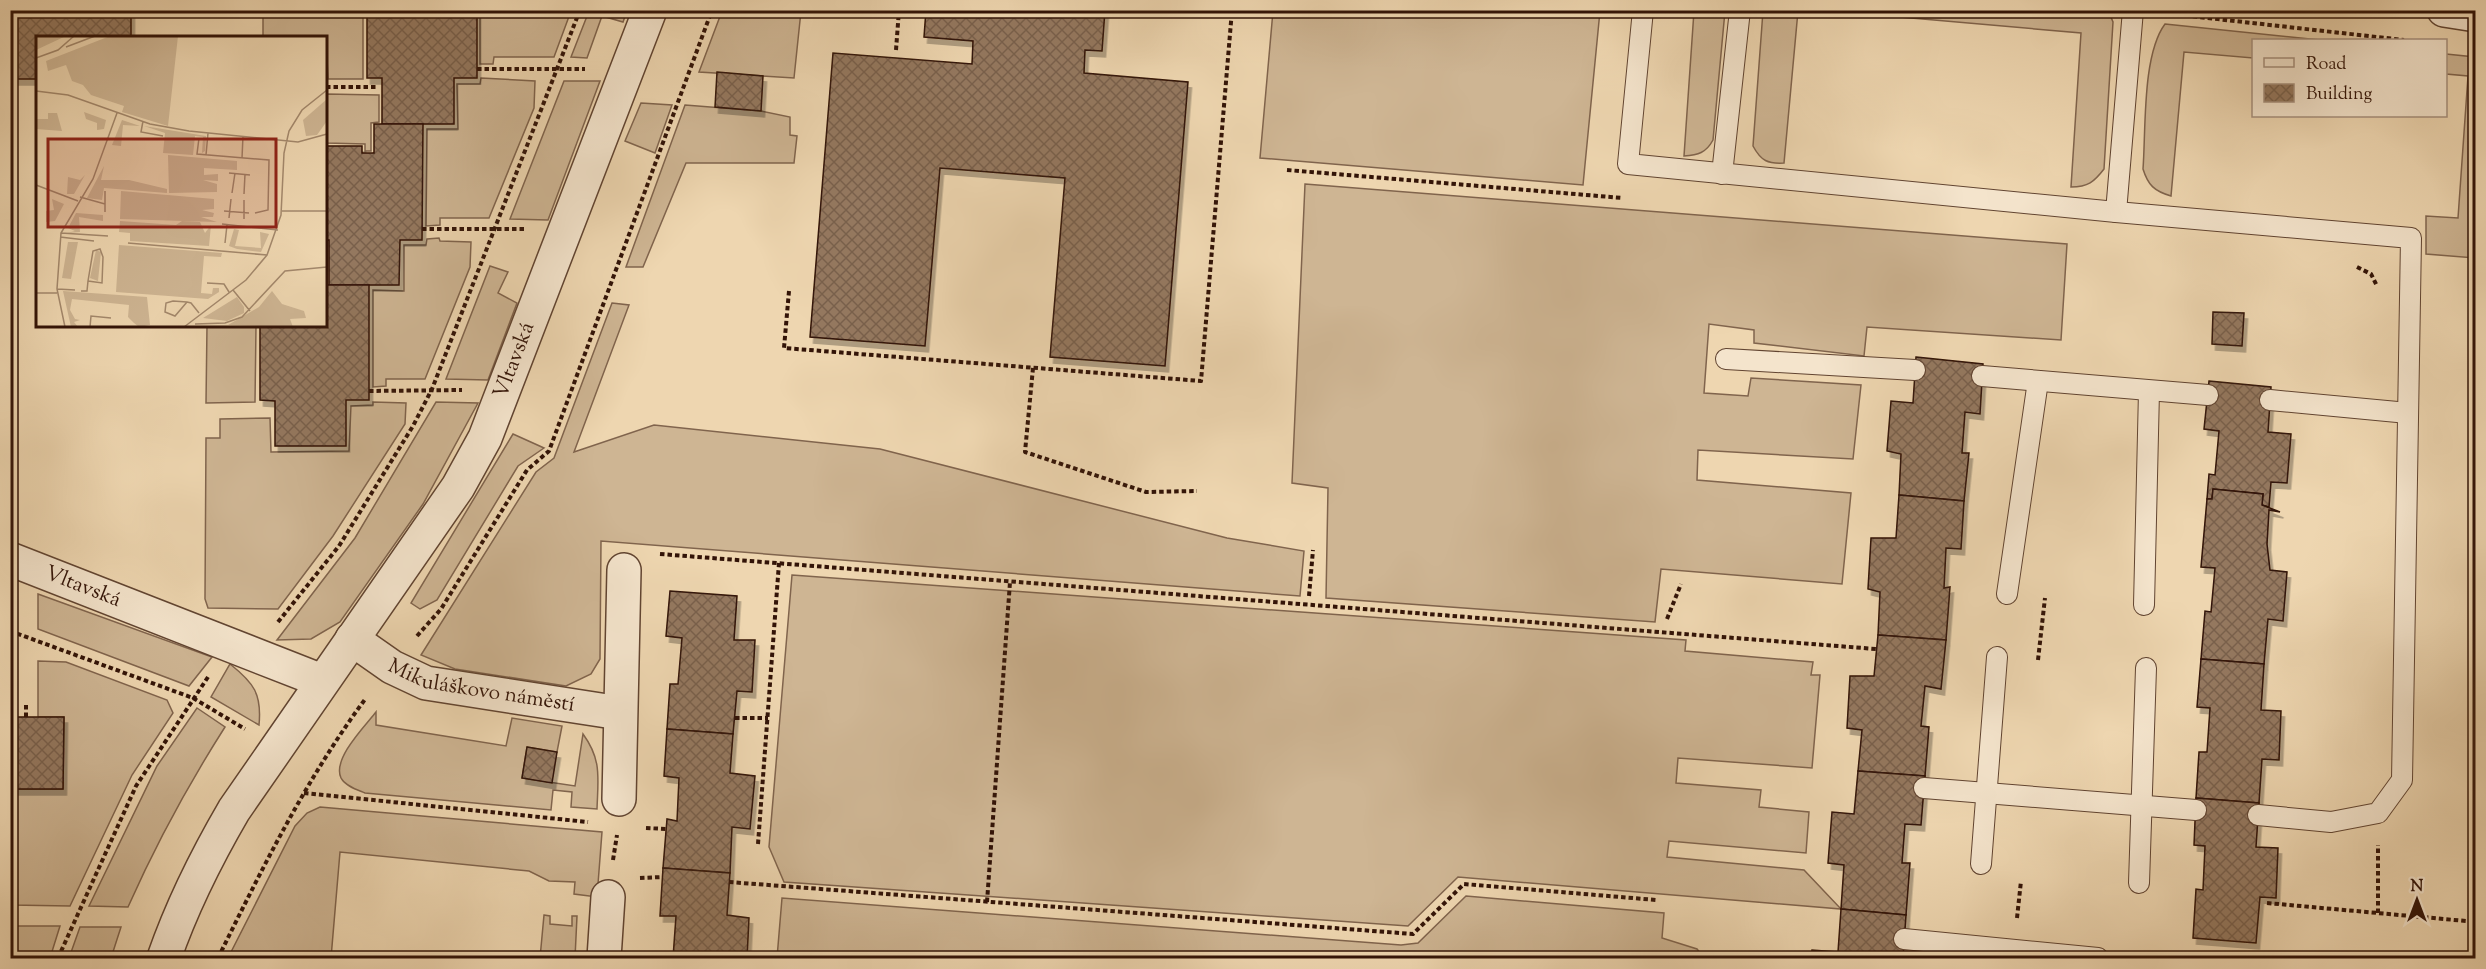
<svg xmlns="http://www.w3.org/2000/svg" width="2486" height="969" font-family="'Sorts Mill Goudy',serif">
  <defs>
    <pattern id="building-cross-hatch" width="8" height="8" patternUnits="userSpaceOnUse" patternTransform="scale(1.5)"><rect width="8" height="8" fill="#94785f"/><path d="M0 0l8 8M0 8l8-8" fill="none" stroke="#79614c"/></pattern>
    <filter id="shadow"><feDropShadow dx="3.5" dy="6" stdDeviation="0" flood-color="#0004"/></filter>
  </defs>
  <rect width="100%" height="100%" fill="#eed6b0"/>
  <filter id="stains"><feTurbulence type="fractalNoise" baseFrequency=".00333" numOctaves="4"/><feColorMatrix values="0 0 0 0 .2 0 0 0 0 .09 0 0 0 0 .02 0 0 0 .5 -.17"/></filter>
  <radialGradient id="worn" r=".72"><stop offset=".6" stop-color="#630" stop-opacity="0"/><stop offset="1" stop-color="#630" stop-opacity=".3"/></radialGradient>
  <!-- grass -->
  <g fill="#ceb593" stroke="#80644d" stroke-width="1.5">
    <path d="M2066,10L2110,15L2113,22L2104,169C2094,182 2088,187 2071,187L2081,33L1831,11Z"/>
    <path d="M263,11H363V79H328L326,38L263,37Z"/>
    <path d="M480,11V10L571,11L554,57H494L493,64H480Z"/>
    <path d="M589,11H627L623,22L602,16L587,58L571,57Z"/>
    <path d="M722,11H801L794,78L699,72Z"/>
    <path d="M1273,11H1600L1583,185L1260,158Z"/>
    <path d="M1694,11H1725L1713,140C1706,153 1698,155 1684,156Z"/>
    <path d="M1763,11H1798L1784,163C1768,164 1761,161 1753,146Z"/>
    <path d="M2165,24L2320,40H2254L2253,58L2184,52L2171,196C2154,191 2148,185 2143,169C2146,130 2142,55 2165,24Z"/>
    <path d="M2446,54L2475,57V258L2426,254V216L2458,218L2468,76L2446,74Z"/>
    <path d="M481,78L535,81L534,108L489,218H440V225L426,226L427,129H458L457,84H480Z"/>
    <path d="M564,81H600L548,220L510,219Z"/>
    <path d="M326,94L379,95V122L371,123V151H365V144L326,143Z"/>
    <path d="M641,103L672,105L655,153L625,141Z"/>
    <path d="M685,105L761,111L790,117V135L797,136L794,163H686L643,267H626Z"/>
    <path d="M1305,184L2067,244L2061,340L1867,327L1864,356L1754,343V330L1709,324L1704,393L1748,396L1751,378L1861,385L1853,459L1698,450L1697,480L1851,493L1842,584L1661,569L1655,622L1326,598L1328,488L1292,483Z"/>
    <path d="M439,238L440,241L471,242L470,267L425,379H386V386L373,387V290L404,291V245H426L427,239Z"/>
    <path d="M490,266L508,272L498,293L517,303L488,380L446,379Z"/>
    <path d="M612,303L629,305L574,452L654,425L880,449L1227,538L1304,551L1300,596L601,541L600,659L591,674L566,686L455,669L421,655L536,472L554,458Z"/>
    <path d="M207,326H256L255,402L206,403Z"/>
    <path d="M373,402L406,403L405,424L333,536L278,609L208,608L205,599L206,438H220V419L270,418L271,452L349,451L351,406L373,405Z"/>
    <path d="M436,402L478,403L423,504L340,622L311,639L277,640L355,538Z"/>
    <path d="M513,434L544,448L518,466L437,600L420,609L411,603Z"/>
    <path d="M792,575L1686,640L1685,651L1813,662L1811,675H1820L1812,768L1678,758L1676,783L1761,790L1759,807L1809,812L1806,853L1669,841L1667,857L1804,870L1841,909L1458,877L1408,926L784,882L769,847Z"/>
    <path d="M38,594L212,657L189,686L38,629Z"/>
    <path d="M38,661L66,662L167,700L173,713L132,775L70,906L11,905V789H63L64,717H38Z"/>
    <path d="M230,664C254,683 262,694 259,725L211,697Z"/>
    <path d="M197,708L225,727C188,785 156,844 128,907L89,906L157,766Z"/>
    <path d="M376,712V725L506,746L512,718L562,726L557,752L527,747L522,778L575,786L583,734C602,760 598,778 597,809L571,807L572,792L553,790L551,810L365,793C358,790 345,786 341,778C332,759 365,726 376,712Z"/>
    <path d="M320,807L602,832L597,897L574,894L575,882L549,881L529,871L340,852L331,958H228L295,826L307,813Z"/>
    <path d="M1466,896L1664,913L1662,938L1697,949L1704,958H777L782,898L1401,945L1418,943Z"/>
    <path d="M544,915L550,916V924L572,926V916H577L575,958H540Z"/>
    <path d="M11,926H60L50,958H11Z"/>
    <path d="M80,927H121L111,958H69Z"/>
  </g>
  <!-- building -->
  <g fill="url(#building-cross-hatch)" stroke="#321307" stroke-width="1.5" filter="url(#shadow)">
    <path d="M10,10H131V38H38V79H10Z"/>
    <path d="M367,10H477V78H454V124H382V78H367Z"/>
    <path d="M926,10H1105L1102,51L1085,50L1084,73L1188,82L1165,366L1050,357L1065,178L940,168L925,346L810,337L833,53L972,64L973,41L924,37Z"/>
    <path d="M717,72L763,76L761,111L715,107Z"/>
    <path d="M374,124H423L422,240H400L399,285H329V240H326V146H362V153H374Z"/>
    <path d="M326,285H369V400H346V446H275V401L260,400V326H326Z"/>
    <path d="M2213,312L2244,313L2242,346L2212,344Z"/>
    <path d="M1916,357L1983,364L1980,414L1965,412L1962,453H1969L1964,501L1899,495L1901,454L1887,451L1891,401L1913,403Z"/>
    <path d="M2209,381L2271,387L2268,432L2291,434L2287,483L2271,482L2269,507L2262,505L2263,494L2213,489L2212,499H2207L2209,474L2215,475L2219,431L2204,429Z"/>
    <path d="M2213,489L2263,494L2262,505L2280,512L2269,510L2267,544L2270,570L2287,572L2283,621L2268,619L2264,664L2201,659L2205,611L2211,612L2215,568L2201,567L2207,499H2212Z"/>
    <path d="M1899,495L1964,501L1961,549L1946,548L1944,588L1950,587L1946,640L1878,635L1880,592L1868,589L1871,538H1896Z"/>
    <path d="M670,591L737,596L734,640H755L752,692L737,691L733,734L667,729L670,684H678L682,638L666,636Z"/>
    <path d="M1878,635L1946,640L1941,689L1925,686L1921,726L1929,727L1925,776L1858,771L1862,730L1847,728L1850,676H1874Z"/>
    <path d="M2201,659L2264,664L2261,710L2281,711L2279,760L2262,759L2259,803L2196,798L2199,752H2207L2210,708L2197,707Z"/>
    <path d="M15,717H64L63,789H10V725H15Z"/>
    <path d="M667,729L733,734L730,773L755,776L750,829L732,827L730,873L663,868L667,819L677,821L679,778L664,776Z"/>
    <path d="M527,747L557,752L552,783L522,778Z"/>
    <path d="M1858,771L1925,776L1921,825L1905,824L1902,863H1910L1906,915L1841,909L1844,865L1828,863L1832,812L1854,814Z"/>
    <path d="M2196,798L2259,803L2256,847L2278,848L2276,898L2260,897L2256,943L2193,938L2196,889L2203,890L2205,846L2194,845Z"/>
    <path d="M663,868L730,873L727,915L749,918L747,958H673L676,916H660Z"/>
    <path d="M1841,909L1906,915L1903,958H1811L1812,950L1838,952Z"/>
  </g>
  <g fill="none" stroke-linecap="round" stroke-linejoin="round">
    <defs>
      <g id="service">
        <path d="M1643,10L1628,164L2116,212L2411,238L2402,780L2378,813L2331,822L2258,815"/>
        <path d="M1722,174L1740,10"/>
        <path d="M2116,212L2133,10"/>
        <path d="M1726,359L1915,370"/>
        <path d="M1982,376L2208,395"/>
        <path d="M2270,400L2408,413"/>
        <path d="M2007,594L2038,381"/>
        <path d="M2144,605L2149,391"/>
        <path d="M1924,788L2196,810"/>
        <path d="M1981,864L1997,657"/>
        <path d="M2139,883L2146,668"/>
        <path d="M1904,939L2098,958"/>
      </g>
      <g id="minor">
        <path d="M2444,10L2476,15"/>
        <path id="s1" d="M10,559L322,681"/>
        <path id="s2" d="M352,639L392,667L426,683L620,713"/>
        <path d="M619,799L624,570"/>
        <path id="s3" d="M164,958C182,906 206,858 234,810L458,487L485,438L650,10"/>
        <path d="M604,958L608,897"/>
      </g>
    </defs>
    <!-- service casing -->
    <use href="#service" stroke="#614431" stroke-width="22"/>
    <!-- minor casing -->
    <use href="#minor" stroke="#614431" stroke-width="36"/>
    <!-- path -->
    <g stroke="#321307" stroke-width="4" stroke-dasharray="4.5 3" stroke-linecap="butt">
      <path d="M2163,13L2404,40"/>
      <path d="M896,50L899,10"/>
      <path d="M477,69H585"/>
      <path d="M326,87H376"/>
      <path d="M1287,170L1623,198"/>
      <path d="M422,229H524"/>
      <path d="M2357,267L2371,274L2377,286"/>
      <path d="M789,291L784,348L1201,381L1232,10"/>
      <path d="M1033,368L1025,452L1146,492L1197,491"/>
      <path d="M369,391L462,390"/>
      <path d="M660,554L1876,649"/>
      <path d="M1309,596L1313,550"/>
      <path d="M1667,619L1681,584"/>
      <path d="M278,622L339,546L413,426L432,389L580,10"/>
      <path d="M10,631L193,698L245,729"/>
      <path d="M417,636L441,609L527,470L549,451L712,10"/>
      <path d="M2038,660L2045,598"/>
      <path d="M26,705V717"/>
      <path d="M735,718H768"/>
      <path d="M304,793L588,822"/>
      <path d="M646,828L666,829"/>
      <path d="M758,844L779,563"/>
      <path d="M613,860L617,835"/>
      <path d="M640,878L663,877"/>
      <path d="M729,882L1413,934L1464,884L1656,900"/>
      <path d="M987,902L1010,582"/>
      <path d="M2267,903L2466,921"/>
      <path d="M2378,913V845"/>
      <path d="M2017,918L2021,881"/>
      <path d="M58,958L136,786L208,677"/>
      <path d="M218,958C262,869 306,779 366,698"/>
    </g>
    <!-- service -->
    <use href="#service" stroke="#f4e4cc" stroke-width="20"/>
    <!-- minor -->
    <use href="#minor" stroke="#f4e4cc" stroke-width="33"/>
  </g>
  <g text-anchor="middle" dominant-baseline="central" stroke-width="5" stroke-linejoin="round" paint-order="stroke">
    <!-- street labels -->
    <g font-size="21" fill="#321307" stroke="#f4e4cc">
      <text stroke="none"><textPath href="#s3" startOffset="696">Vltavská</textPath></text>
      <text stroke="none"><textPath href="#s1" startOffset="78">Vltavská</textPath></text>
      <text stroke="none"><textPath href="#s2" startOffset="141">Mikuláškovo náměstí</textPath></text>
    </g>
  </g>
  <!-- overview -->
  <g transform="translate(36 36)">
    <rect width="291" height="291" fill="#eed6b0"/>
    <path d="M0,0H30L0,14ZM74,0H142L132,90L86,76L88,70L55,59L47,49L36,45L30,29L12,35L10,25ZM48,76L70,84L68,93L61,94V87L50,83ZM12,77H21L26,95L0,93V83H12ZM86,84L104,90L87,89L85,110L76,109ZM108,90L170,100L169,115L166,117L167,101L159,100L157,119L127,117L129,97ZM132,119L201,125V134L168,132V139L182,138V145L167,144L181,148V156L133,157ZM68,130L65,144H93L131,153V157L68,152L66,164L51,162ZM49,139L38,158H31L32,141L44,144ZM85,155L178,163V173L166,174L178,177L177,181H165L181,186L84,183ZM16,163L28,168L19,185L10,186V175L18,174ZM40,177L67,179V185L43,181L44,196L31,197L39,195L32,192ZM84,185L140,189L146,185L164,186L169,197L175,189L173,210L94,205V197L83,196ZM198,193L203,194L199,210L225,212L224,196L233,198L225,216L201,213L193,210ZM32,206H42L35,243L26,242ZM83,209L186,217L185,221L168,220L165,257L176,258L177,252H183V256L172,263L80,256ZM60,214L65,216L62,245L54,242ZM27,255L111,261L114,289L103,291L98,287L92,281L93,269L36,263L34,274L39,283L44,284L38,286L42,291H35ZM201,261L208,271V277L191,285L167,282Z" fill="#ceb593"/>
    <path d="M291,63V85L281,99L270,100L267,84Z" fill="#ceb593"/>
    <path d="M236,255L246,268L268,275L270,282L254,283L257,291L192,289L223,271Z" fill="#ceb593"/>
    <path fill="none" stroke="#a3886c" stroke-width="1.5" d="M30,11L59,0M0,22L22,14L38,0M0,55L32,59L114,88L153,95L262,106L291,98M107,85L105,96L127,100M163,102L161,118L233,124L232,174L219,177M170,119L172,97M206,122L207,100M193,137L214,139M0,149L42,165M196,157L199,137M208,158L209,138M44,161L69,168M188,175L213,177M246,175H291M69,176V155M193,182L195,163M208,183V164M186,188L242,194M25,197L72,200M24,201L58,205M92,207L231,219M189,207L191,189M171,247L188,248L193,256M21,253L39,254M197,254L214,275M45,255H51L52,245L57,215L64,213L67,221L66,247L52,245M0,257H21M151,266L139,280L129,276L130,267L137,265L151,266L155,267L163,277M159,288L189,287L206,281L249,235L291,231M29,291L21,253L25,197L57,143L81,77M54,291L55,280L75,282M148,291L210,244L231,219L245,179L248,117L253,95L266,74L291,54"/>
    <path fill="#8f2418" fill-opacity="0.15" stroke="#8f2418" stroke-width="3" d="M12,103H240V191H12Z"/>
    <rect width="291" height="291" fill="none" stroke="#321307" stroke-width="3"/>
  </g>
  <!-- margin -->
  <rect width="2486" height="969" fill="none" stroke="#eed6b0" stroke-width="36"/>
  <rect x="12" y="12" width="2462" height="945" fill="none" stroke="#321307" stroke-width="3"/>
  <rect x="18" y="18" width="2450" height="933" fill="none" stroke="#321307" stroke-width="1.5"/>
  <!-- legend -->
  <rect x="2252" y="39" width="195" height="78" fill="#f4e4cc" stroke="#a6907d" stroke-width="1.5"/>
  <rect x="2264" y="58" width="30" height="9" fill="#f4e4cc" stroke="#a6907d" stroke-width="1.5"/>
  <text x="2306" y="69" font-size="18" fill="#321307">Road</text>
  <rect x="2264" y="84" width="30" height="18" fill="url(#building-cross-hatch)" stroke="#a6907d" stroke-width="1.5"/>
  <text x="2306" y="99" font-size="18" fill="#321307">Building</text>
  <!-- north arrow -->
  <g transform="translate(2417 900)" stroke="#f4e4cc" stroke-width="4.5" paint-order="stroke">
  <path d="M0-4.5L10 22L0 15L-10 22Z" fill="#321307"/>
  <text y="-9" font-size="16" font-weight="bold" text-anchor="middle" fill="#321307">N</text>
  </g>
  <rect width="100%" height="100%" filter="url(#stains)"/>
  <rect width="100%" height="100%" fill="url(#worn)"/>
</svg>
